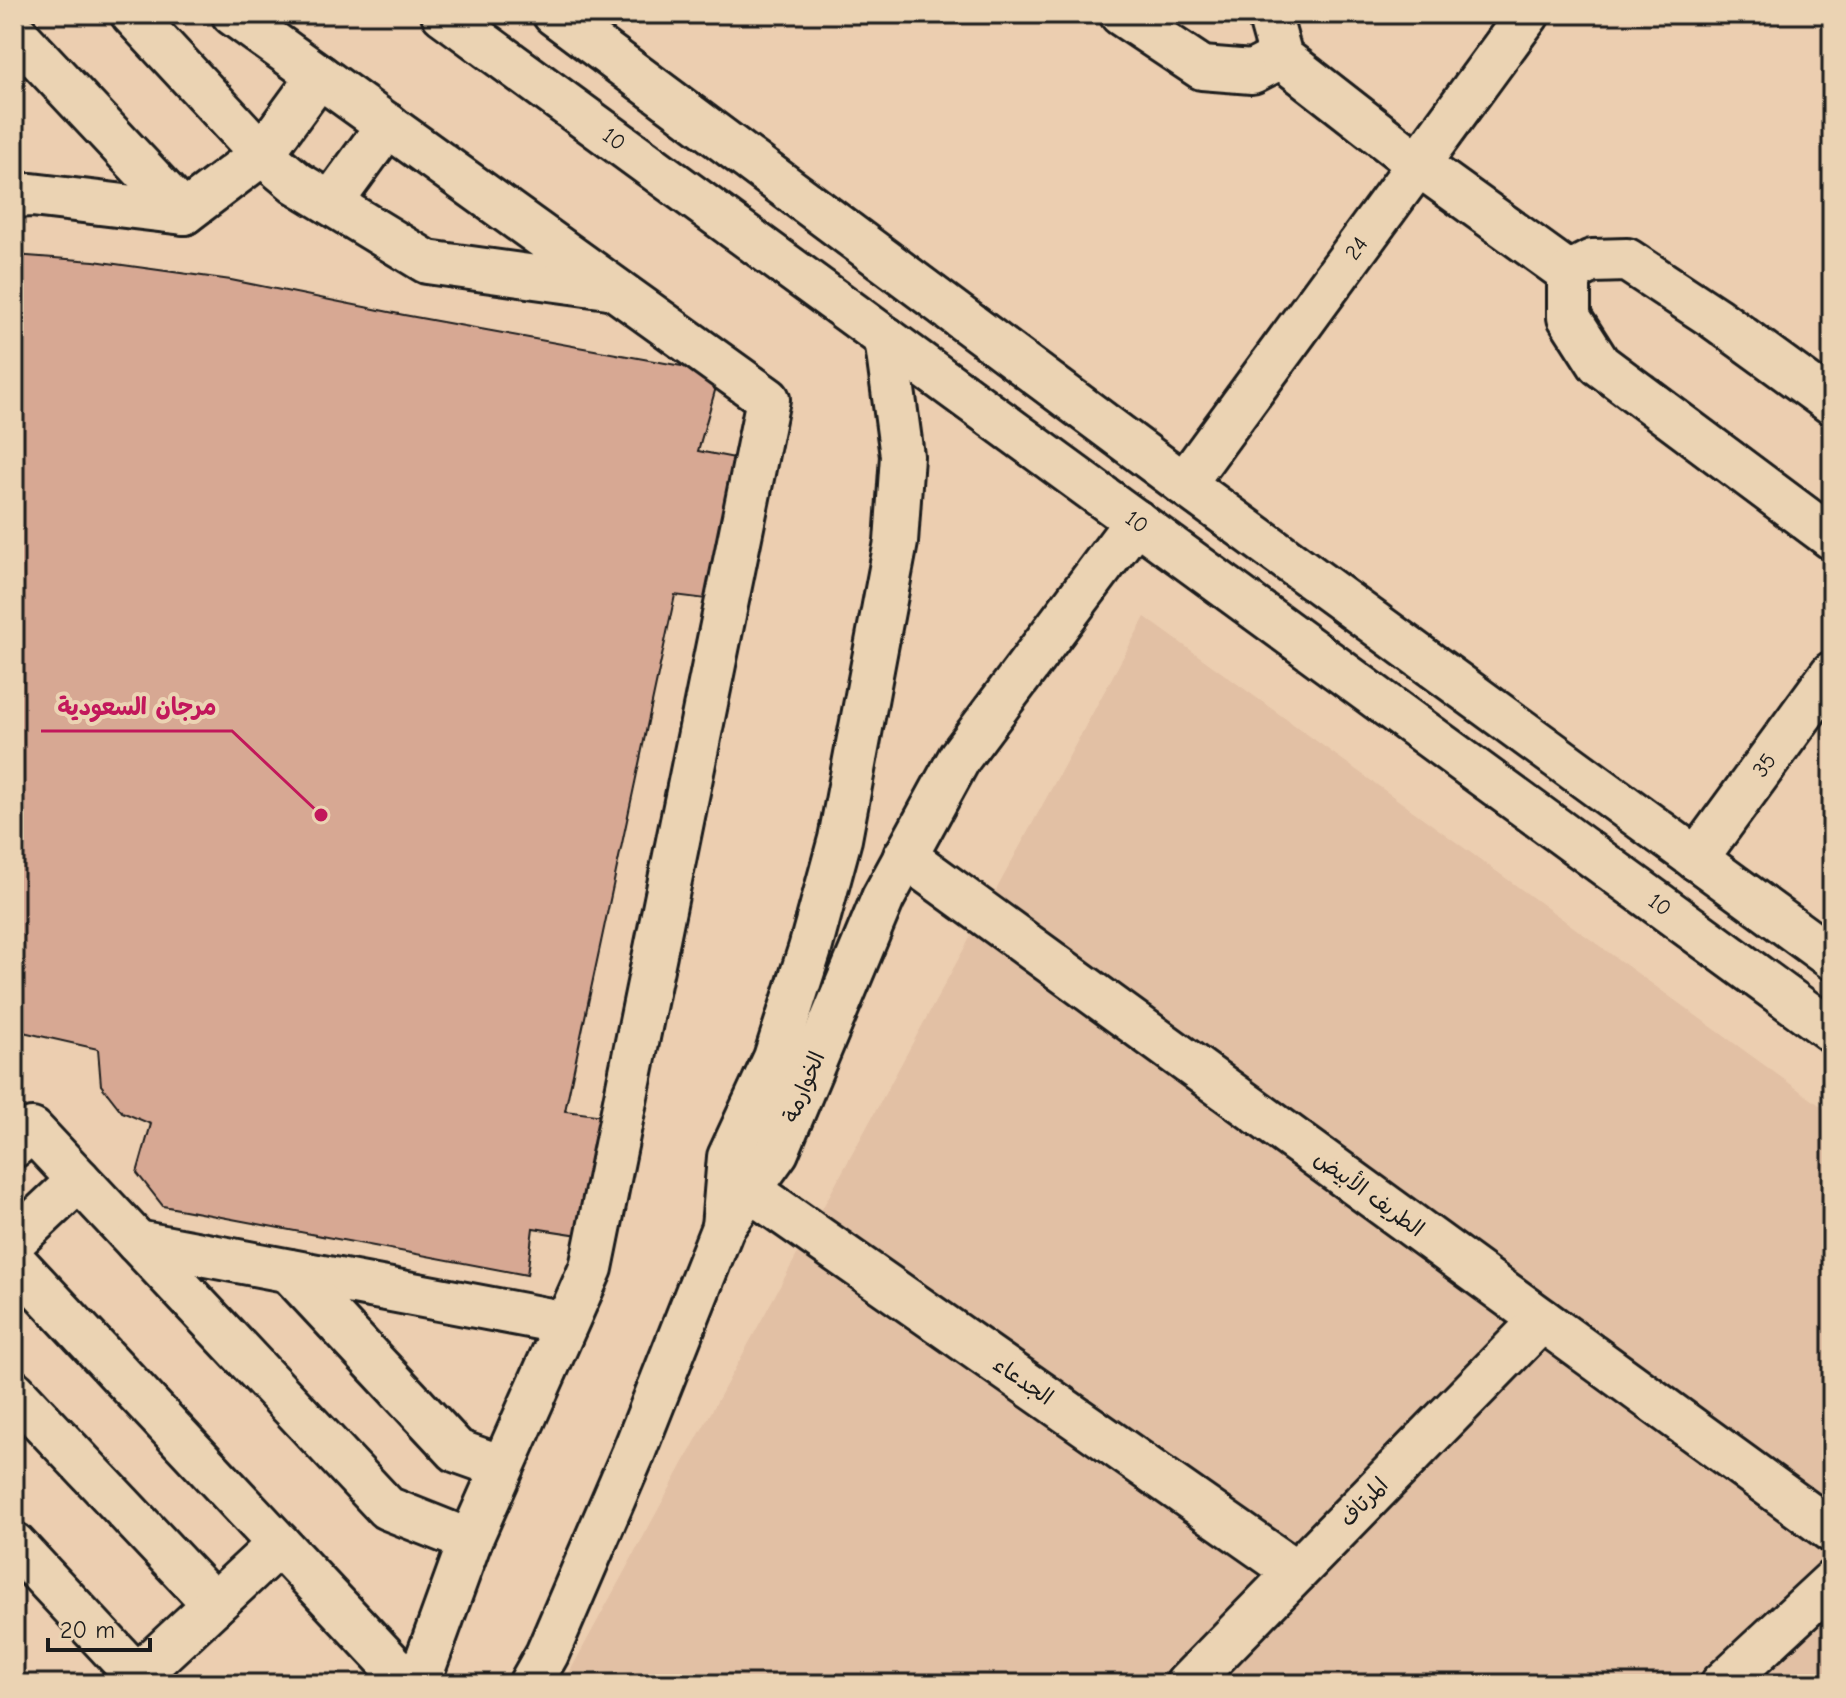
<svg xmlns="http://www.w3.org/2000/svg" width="1846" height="1698" font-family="'Comic Neue','Playpen Sans Arabic',sans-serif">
  <rect width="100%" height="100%" fill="#ecceb0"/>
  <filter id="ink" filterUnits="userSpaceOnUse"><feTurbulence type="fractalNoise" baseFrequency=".0125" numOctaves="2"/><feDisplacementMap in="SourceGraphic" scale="16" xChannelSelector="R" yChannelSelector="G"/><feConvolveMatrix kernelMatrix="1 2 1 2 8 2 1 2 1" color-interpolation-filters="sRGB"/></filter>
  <g filter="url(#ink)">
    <!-- built -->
    <path fill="#e2c0a4" d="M1145,617L1832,1114V1684H563Z"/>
    <!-- building -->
    <path fill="#d7a893" stroke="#1c1c1c" stroke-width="2" d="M14,255L94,261L231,280L404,315L720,373L698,451L740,459L714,600L675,595L565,1111L604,1116L586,1236L533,1228L527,1275L163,1206L137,1173L151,1124L122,1112L101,1085L98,1049L14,1030Z"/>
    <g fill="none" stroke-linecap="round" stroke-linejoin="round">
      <defs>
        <g id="minor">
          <path d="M132,14L262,154L297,183L427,262L608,287"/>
          <path d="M233,14L768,399L591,1268L470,1541L418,1684"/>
          <path id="s1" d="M443,14L1832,1031"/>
          <path d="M554,14L1184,484L1832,958"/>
          <path d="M1121,14L1202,68L1252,72L1281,57"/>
          <path d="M1269,14L1281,57L1418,164L1569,273"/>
          <path d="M14,32L184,213"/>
          <path d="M14,196L32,195L184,213L262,154L319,76"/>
          <path d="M331,203L388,125"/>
          <path d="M1569,273V317L1599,364L1832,538"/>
          <path d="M1569,273L1592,261L1627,260L1715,318L1832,403"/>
          <path id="s2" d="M1184,484L1528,14"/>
          <path d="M905,856L1832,1531"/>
          <path id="s3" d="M1696,859L1832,673"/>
          <path d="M14,1146L32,1130L79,1180L14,1241"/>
          <path d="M79,1180L387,1508L470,1541"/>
          <path d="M750,1190L1296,1572"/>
          <path d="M723,1227L729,1157L775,1058L810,949L840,839L896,542L902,456L886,338"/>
          <path d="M137,1242L566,1323"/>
          <path d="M14,1261L410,1684"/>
          <path d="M289,1271L457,1451L502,1467"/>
          <path d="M14,1392L214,1604"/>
          <path d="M14,1544L137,1676L279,1544"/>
          <path d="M530,1684L547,1654L633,1454L723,1227L777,1152L883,898L960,757L1136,521"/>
          <path d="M1187,1684L1542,1320"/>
          <path d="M1722,1684L1832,1582"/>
        </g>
      </defs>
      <!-- minor casing -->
      <use href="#minor" stroke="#1c1c1c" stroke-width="48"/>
      <!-- minor -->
      <use href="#minor" stroke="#ebd3b3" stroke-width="42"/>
    </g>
  </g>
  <g text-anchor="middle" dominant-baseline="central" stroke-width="8" stroke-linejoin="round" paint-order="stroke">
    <!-- street labels -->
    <g font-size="22" fill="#1c1c1c" stroke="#ebd3b3">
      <text stroke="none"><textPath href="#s1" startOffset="212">10</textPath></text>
      <text stroke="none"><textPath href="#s2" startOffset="292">24</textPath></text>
      <text stroke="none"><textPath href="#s1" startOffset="860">10</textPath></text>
      <text stroke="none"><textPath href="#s3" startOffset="116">35</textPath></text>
      <text stroke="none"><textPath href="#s1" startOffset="1508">10</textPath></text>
      <text transform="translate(804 1087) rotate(-67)">الخوارمة</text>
      <text transform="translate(1369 1194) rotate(36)">الطريف الأبيض</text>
      <text transform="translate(1023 1381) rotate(35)">الجدعاء</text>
      <text transform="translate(1364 1502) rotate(-46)">المرتاف</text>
    </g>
  </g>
  <!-- callouts -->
  <path fill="none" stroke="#c2185b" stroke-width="3" d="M321 815L232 731H41"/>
  <circle fill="#c2185b" stroke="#ebd3b3" stroke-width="3" cx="321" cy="815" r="8"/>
  <g font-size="24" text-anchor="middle" font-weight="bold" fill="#c2185b" stroke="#ebd3b3" stroke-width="8" stroke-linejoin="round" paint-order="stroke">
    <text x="137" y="715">مرجان السعودية</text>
  </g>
  <!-- margin -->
  <rect width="1846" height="1698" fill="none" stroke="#ebd3b3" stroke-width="48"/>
  <rect x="24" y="24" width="1798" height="1650" fill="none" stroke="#1c1c1c" stroke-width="3" filter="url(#ink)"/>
  <!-- scale -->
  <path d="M48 1638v12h102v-12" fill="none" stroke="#1c1c1c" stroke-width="4"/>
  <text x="60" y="1638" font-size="24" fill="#1c1c1c" stroke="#ebd3b3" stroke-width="6" paint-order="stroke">20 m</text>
</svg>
